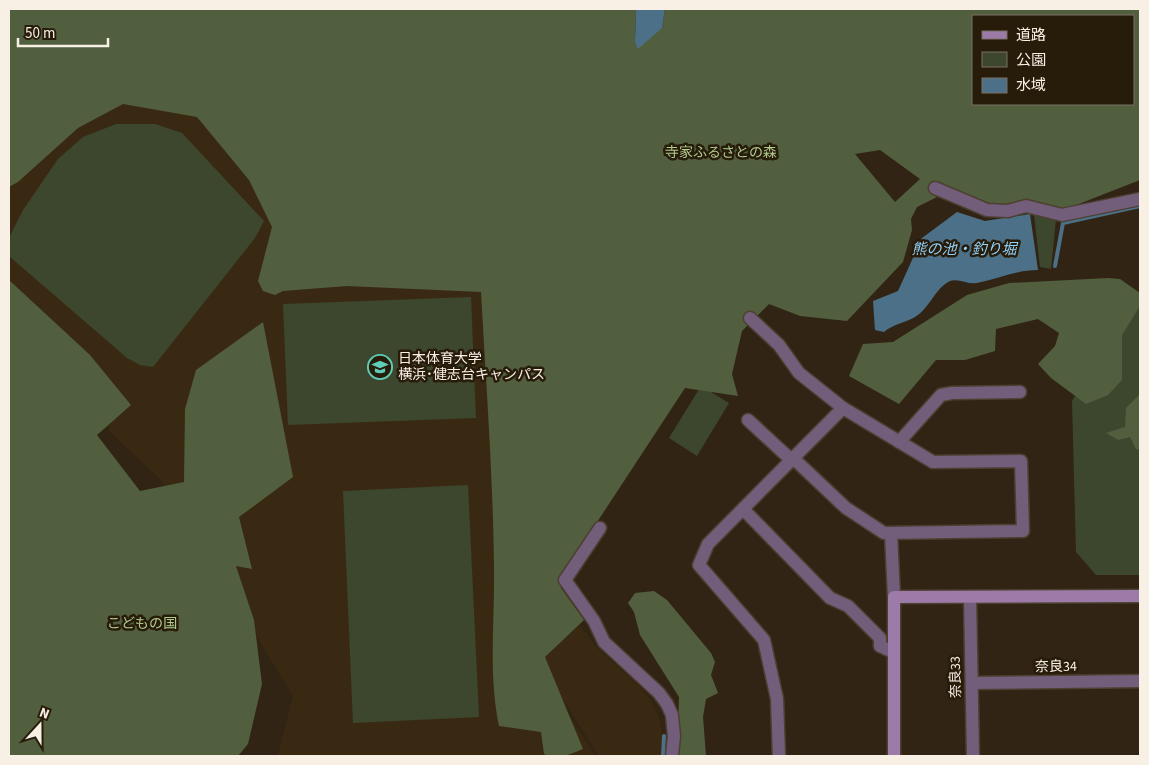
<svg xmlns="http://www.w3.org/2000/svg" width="1149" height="765" font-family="'Source Sans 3','Noto Sans JP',sans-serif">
  <rect width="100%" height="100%" fill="#312414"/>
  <!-- built -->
  <g fill="#3a2912">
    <path d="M68,9L523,221L547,234L597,278L544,584L526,648L595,756H278L293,696L160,479L109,431L108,401L9,306V116Z"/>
    <path d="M580,625L595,646L642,689L651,701L659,717L663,736L661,755L599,756L534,654Z"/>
  </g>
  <!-- green -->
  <g fill="#3c472e">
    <path d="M116,124H155L182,133L264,221L255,238L153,367L140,365L127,358L9,256V238L23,210L58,159L83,137Z"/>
    <path d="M1034,215L1056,219L1051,269L1040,267Z"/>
    <path d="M1140,293V575H1096L1076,552L1072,401Z"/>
    <path d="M471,297L476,418L288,425L283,304Z"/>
    <path d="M701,386L729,403L697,456L669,438Z"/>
    <path d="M468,485L479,717L353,723L343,491Z"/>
  </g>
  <!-- forest -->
  <g fill="#515f3e" fill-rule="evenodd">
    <path d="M9,9H636L635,42L662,28L665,9H1140V180L1066,209L981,214L949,191L917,207L911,219L912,230L903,262L847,321L800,316L769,304L742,331L732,374L738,396L685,388L569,565L561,588L584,620L545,657L583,749C571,754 557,761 544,754L541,732L499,726C488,674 495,619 494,566C493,475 486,383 481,292L347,286L283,291L275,295L263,291L258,281L272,227L249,180L197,117L123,104L78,128L18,182L9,187ZM973,16H1133V104H973ZM880,150L920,179L895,202L855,154Z"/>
    <path d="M1108,278L1120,279L1140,293V306L1122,335V380L1108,395L1086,404L1051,378L1038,364L1055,346L1059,333L1038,319L996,329L995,351L965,360H936L899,404L849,376L863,344L893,342L967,295L1009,283Z"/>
    <path d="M9,280L90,355L131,405L97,435L140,491L184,482L185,409L196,370L263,322L293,477L239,517L252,569L236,566L254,620L262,684L248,744L238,756H9Z"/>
    <path d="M1140,394V450L1136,449L1130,437L1118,440L1106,433L1125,427L1126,408Z"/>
    <path d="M654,591L667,600L711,653L715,662L711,675L718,693L706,699L703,717L706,756H677L679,697L640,635L634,612L628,603L635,593Z"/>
  </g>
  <!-- water -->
  <g fill="#4c7087">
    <path d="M636,9H665L662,28L638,49L635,42Z"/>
    <path d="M957,212L985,221L1030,214L1038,270C1016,270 998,279 977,283C968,285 959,278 950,281C935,288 930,308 915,317C905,323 893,324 884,332L875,330L873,301L898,291L922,238Z"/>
  </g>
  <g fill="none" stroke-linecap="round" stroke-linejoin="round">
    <!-- stream -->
    <g stroke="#4c7087" stroke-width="4">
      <path d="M1055,266L1063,223L1140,206"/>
      <path d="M663,756L664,736"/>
    </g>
    <defs>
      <g id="street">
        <path d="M935,188L987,210L1008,211L1026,206L1062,215L1140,199"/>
        <path d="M748,420L787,456L793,458L846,508L884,533L1023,531L1021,461L933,462L843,408L799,373L779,345L750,318"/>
        <path d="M899,442L941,395L952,393L1020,392"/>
        <path d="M743,509L830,598L848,606L880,638V646L893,652"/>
        <path d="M600,528L565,580L594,621L604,642L659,693L667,704L672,715L674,736L672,756"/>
        <path d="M891,533L894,597"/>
        <path d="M970,597L973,756"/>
        <path d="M972,683L1140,681"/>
        <path d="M779,756L777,699L764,640L699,565L708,544L843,408"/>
      </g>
      <path id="secondary" d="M894,756V597L1140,596"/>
    </defs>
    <!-- street casing -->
    <use href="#street" stroke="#4d4031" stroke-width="15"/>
    <!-- secondary casing -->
    <use href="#secondary" stroke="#4d4031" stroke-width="15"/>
    <!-- street -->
    <use href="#street" stroke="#725d7a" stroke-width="12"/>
    <!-- secondary -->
    <use href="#secondary" stroke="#9d7ba9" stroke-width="12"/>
  </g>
  <!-- icons -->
  <defs>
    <symbol id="university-ring" viewBox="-11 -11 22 22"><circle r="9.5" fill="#271b0a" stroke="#5eceb8" stroke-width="1.5"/><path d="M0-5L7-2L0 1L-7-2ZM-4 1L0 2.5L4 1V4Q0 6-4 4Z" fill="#5eceb8"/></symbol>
  </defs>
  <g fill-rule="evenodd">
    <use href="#university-ring" x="366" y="353" width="28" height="28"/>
  </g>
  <g text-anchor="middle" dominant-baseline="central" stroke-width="5" stroke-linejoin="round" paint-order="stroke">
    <!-- park labels -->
    <g font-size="14" fill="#b0ca8e" stroke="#271b0a">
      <text x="721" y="153">寺家ふるさとの森</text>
      <text x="142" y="624">こどもの国</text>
    </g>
    <!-- poi labels -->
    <g font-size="14" fill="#f8efe5" stroke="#271b0a" text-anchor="start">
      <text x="398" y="359">日本体育大学<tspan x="398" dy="16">横浜･健志台キャンパス</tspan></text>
    </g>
    <!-- street labels -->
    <g font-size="14" fill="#f8efe5" stroke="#271b0a">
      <text transform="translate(1056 667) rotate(-1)">奈良34</text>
      <text transform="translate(956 677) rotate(-91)">奈良33</text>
    </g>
    <!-- water labels -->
    <g font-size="15" font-style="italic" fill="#91d0f8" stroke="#271b0a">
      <text x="964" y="249">熊の池・釣り堀</text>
    </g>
  </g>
  <!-- border -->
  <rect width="1149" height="765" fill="none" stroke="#f8efe5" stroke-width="20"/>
  <!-- legend -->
  <rect x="972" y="15" width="162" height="90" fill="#271b0a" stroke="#7b7062"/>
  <rect x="982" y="31" width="25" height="8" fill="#9d7ba9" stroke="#7b7062"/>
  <text x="1016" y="40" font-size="15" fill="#f8efe5">道路</text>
  <rect x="982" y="52" width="25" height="15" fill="#3c472e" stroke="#7b7062"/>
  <text x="1016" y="65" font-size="15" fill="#f8efe5">公園</text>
  <rect x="982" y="78" width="25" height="15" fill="#4c7087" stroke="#7b7062"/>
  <text x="1016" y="90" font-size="15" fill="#f8efe5">水域</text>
  <!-- north arrow -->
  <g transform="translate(40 725) rotate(21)" stroke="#271b0a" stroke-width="4" paint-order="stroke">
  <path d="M0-4L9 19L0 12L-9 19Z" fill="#f8efe5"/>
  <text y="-8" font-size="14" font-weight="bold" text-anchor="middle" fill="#f8efe5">N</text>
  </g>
  <!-- scale -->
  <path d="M18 38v8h90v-8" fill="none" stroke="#f8efe5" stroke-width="2.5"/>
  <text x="25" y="38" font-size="15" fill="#f8efe5" stroke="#271b0a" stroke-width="4" paint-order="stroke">50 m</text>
</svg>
